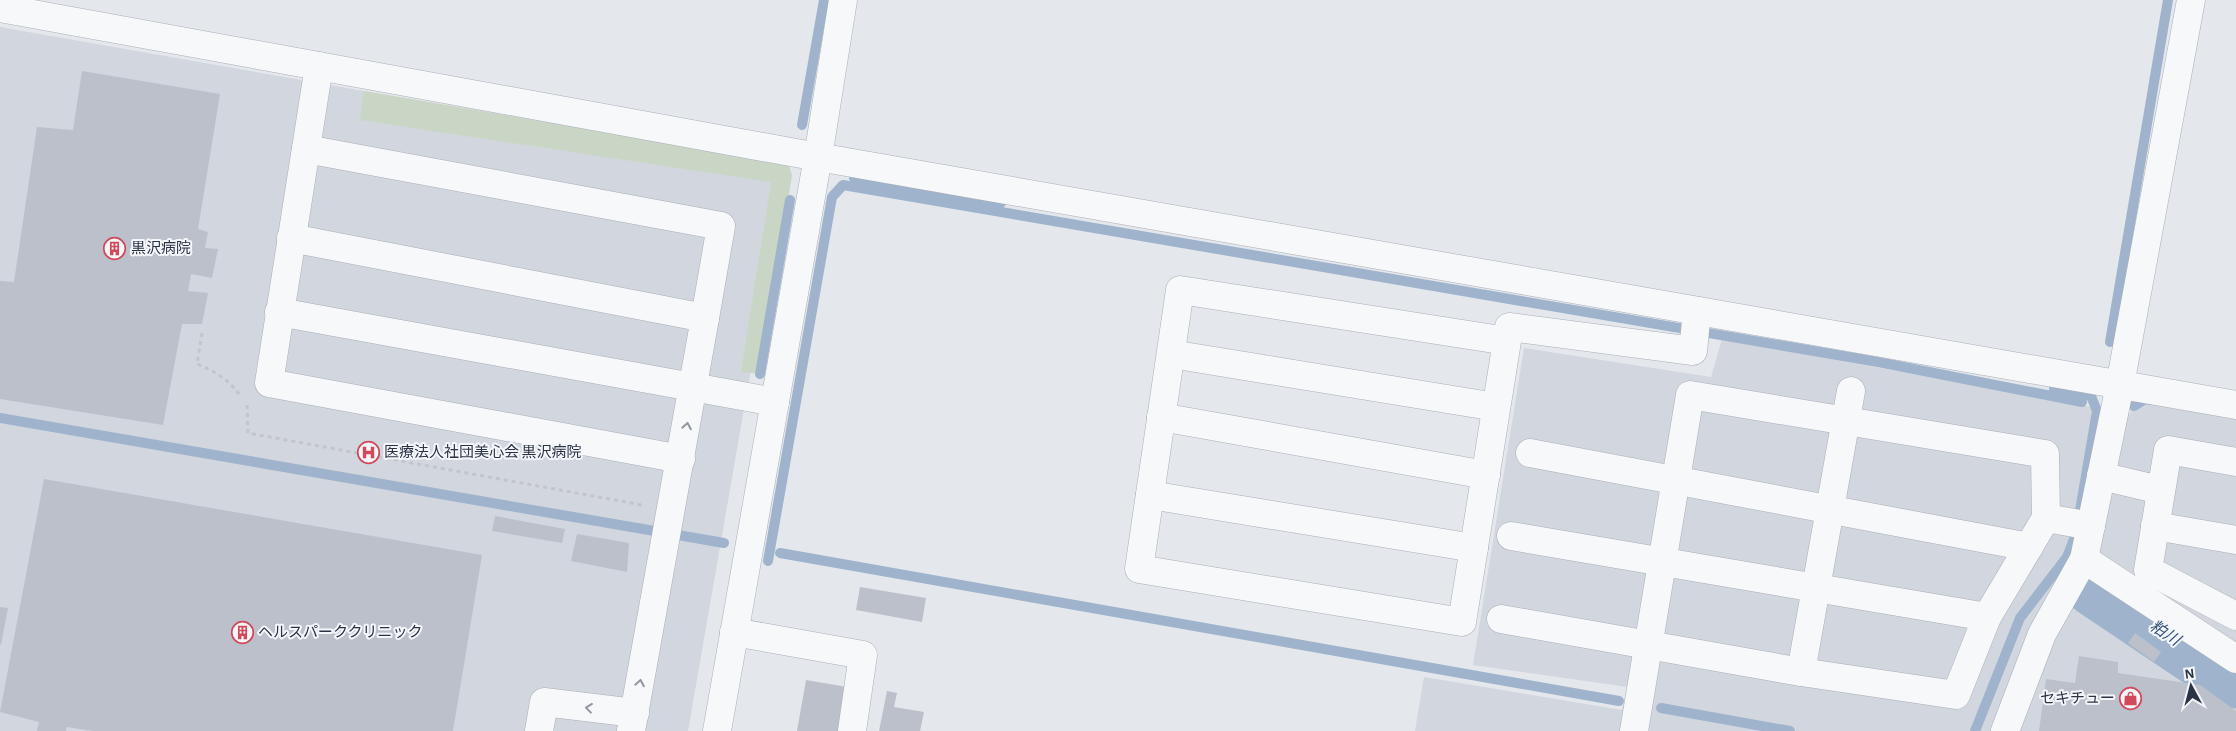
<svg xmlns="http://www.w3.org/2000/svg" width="2236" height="731" font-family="'Alegreya Sans','Noto Sans JP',sans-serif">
  <rect width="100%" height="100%" fill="#e4e7ec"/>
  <!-- built -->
  <g fill="#d2d6de">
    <path d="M0,27L778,164L785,173L688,731H0Z"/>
    <path d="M1722,339L2130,414L2136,398L2236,415V731H1415L1424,677L1622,710L1628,687L1473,665L1524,348L1711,377Z"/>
  </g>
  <!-- green -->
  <path fill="#c9d6c5" d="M364,91L788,163L792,175L760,374L741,372L771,182L360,120Z"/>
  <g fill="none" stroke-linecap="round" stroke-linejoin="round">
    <!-- stream -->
    <g stroke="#9fb4cc" stroke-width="10">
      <path d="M802,125L824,0"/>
      <path d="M854,178L1001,203"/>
      <path d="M2110,342L2168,0"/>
      <path d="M760,374L790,200"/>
      <path d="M2134,406L2145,399L2151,400"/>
      <path d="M0,418L724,543"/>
      <path d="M780,553L1619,701"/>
      <path d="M768,561L832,197L843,185L1878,362L2082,402"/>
      <path d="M1661,708L1790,731"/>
      <path d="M1975,731L2020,618L2067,557L2076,534L2097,411L2091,396L2054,389"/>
    </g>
    <!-- river -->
    <path stroke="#9fb4cc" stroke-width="59" d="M2094,587L2222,673L2236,679"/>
  </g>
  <!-- building -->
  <g fill="#bbc0ca">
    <path d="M82,71L220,94L198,229L208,232L205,248L218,249L212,278L191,274L188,291L208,293L202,324H182L163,425L0,399V281L14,282L37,127L73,130Z"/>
    <path d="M44,479L482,555L453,731H93L67,727L66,731H37L39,722L0,712Z"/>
    <path d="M495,516L565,529L562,543L492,531Z"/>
    <path d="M577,534L629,543L627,572L571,561Z"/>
    <path d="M860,587L926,598L922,622L856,610Z"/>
    <path d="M0,607L8,608L1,645L0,644Z"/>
    <path d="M2135,633L2161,652L2154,662L2128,643Z"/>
    <path d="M2079,656L2118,662V673L2200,685L2236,711V731H2039L2046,679L2075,683Z"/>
    <path d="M806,680L847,687L839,731H797Z"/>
    <path d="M887,691L897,693L894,707L924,712L920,731H879Z"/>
  </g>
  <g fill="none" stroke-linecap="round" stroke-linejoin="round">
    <defs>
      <g id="minor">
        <path d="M0,8L818,157L2236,405"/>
        <path d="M319,66L269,383L681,459"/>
        <path d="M291,238L705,318L721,226L306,149"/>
        <path d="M279,312L775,402"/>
        <path d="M1507,341L1180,290L1139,569L1462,622L1507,341L1509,327L1693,351L1697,311"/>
        <path d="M1171,354L1496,407"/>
        <path d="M1161,417L1486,475"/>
        <path d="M1530,453L2029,547"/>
        <path d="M2236,462L2168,450L2148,570L2236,616"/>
        <path d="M2101,476L2160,490"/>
        <path d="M1150,495L1474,548"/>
        <path d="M2155,526L2236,540"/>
        <path d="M1511,536L1987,617"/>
        <path d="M2084,559L2236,659"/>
        <path d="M1501,619L1801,672L1956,695L1987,617L2046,518L2091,526"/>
        <path d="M734,632L863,655L852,731"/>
        <path d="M1801,672L1851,391"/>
        <path d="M539,731L544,702L635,713"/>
        <path d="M631,731L705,318"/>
        <path d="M717,731L818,157L843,0"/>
        <path d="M1634,731L1690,395L2045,454L2046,518"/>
        <path d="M2005,731L2042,634L2084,559L2120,385L2191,0"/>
      </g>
    </defs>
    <!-- minor casing -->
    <use href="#minor" stroke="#a9aeb7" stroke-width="29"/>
    <!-- path -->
    <g stroke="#c2c5cb" stroke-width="3" stroke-dasharray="4 4" stroke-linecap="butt">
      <path d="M202,333L197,364C214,371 227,378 239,394"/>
      <path d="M247,405L248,433L642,505"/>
    </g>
    <!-- minor -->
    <use href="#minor" stroke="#f7f8fa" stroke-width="28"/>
  </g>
  <!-- one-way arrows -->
  <defs><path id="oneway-chevron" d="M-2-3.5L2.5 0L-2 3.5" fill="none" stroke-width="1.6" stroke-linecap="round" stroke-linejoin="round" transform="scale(1.25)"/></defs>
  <g stroke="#9196a0">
    <use href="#oneway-chevron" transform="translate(687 426) rotate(-80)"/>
    <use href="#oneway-chevron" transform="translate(640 683) rotate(-80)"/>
    <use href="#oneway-chevron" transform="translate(589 708) rotate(-173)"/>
  </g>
  <!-- icons -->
  <defs>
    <symbol id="building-ring" viewBox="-11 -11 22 22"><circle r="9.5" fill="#f4f6f9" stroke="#d1495b" stroke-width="1.5"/><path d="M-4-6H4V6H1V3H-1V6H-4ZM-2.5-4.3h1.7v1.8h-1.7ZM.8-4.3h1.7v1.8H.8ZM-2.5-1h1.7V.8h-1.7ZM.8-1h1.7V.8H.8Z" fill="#d1495b"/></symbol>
    <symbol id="hospital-ring" viewBox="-11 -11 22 22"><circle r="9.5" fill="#f4f6f9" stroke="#d1495b" stroke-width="1.5"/><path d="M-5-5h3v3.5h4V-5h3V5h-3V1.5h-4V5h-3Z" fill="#d1495b"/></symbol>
    <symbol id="shop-ring" viewBox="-11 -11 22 22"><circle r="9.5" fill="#f4f6f9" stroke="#d1495b" stroke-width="1.5"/><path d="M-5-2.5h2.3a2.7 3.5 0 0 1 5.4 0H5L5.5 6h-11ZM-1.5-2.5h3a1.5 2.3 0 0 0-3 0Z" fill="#d1495b"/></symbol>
  </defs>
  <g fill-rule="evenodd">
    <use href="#building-ring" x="102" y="236" width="25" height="25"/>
    <use href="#hospital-ring" x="356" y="440" width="25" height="25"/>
    <use href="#building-ring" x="230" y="620" width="25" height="25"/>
    <use href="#shop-ring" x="2118" y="686" width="25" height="25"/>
  </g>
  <g text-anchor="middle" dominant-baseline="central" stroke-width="4" stroke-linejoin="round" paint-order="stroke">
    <!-- poi labels -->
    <g font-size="15" fill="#2b3445" stroke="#f4f6f9" text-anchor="start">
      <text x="131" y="248">黒沢病院</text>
      <text x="384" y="452">医療法人社団美心会 黒沢病院</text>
      <text x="258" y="632">ヘルスパーククリニック</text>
      <text x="2115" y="698" text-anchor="end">セキチュー</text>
    </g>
    <!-- water labels -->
    <g font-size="16" font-style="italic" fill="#34527a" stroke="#f4f6f9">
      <text transform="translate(2165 633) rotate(33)">粕川</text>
    </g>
  </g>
  <!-- north arrow -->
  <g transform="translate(2191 686) rotate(353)" stroke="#f4f6f9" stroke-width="4" paint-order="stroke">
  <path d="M0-4L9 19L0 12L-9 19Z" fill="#2b3445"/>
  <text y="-8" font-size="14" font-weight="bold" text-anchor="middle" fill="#2b3445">N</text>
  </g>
</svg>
